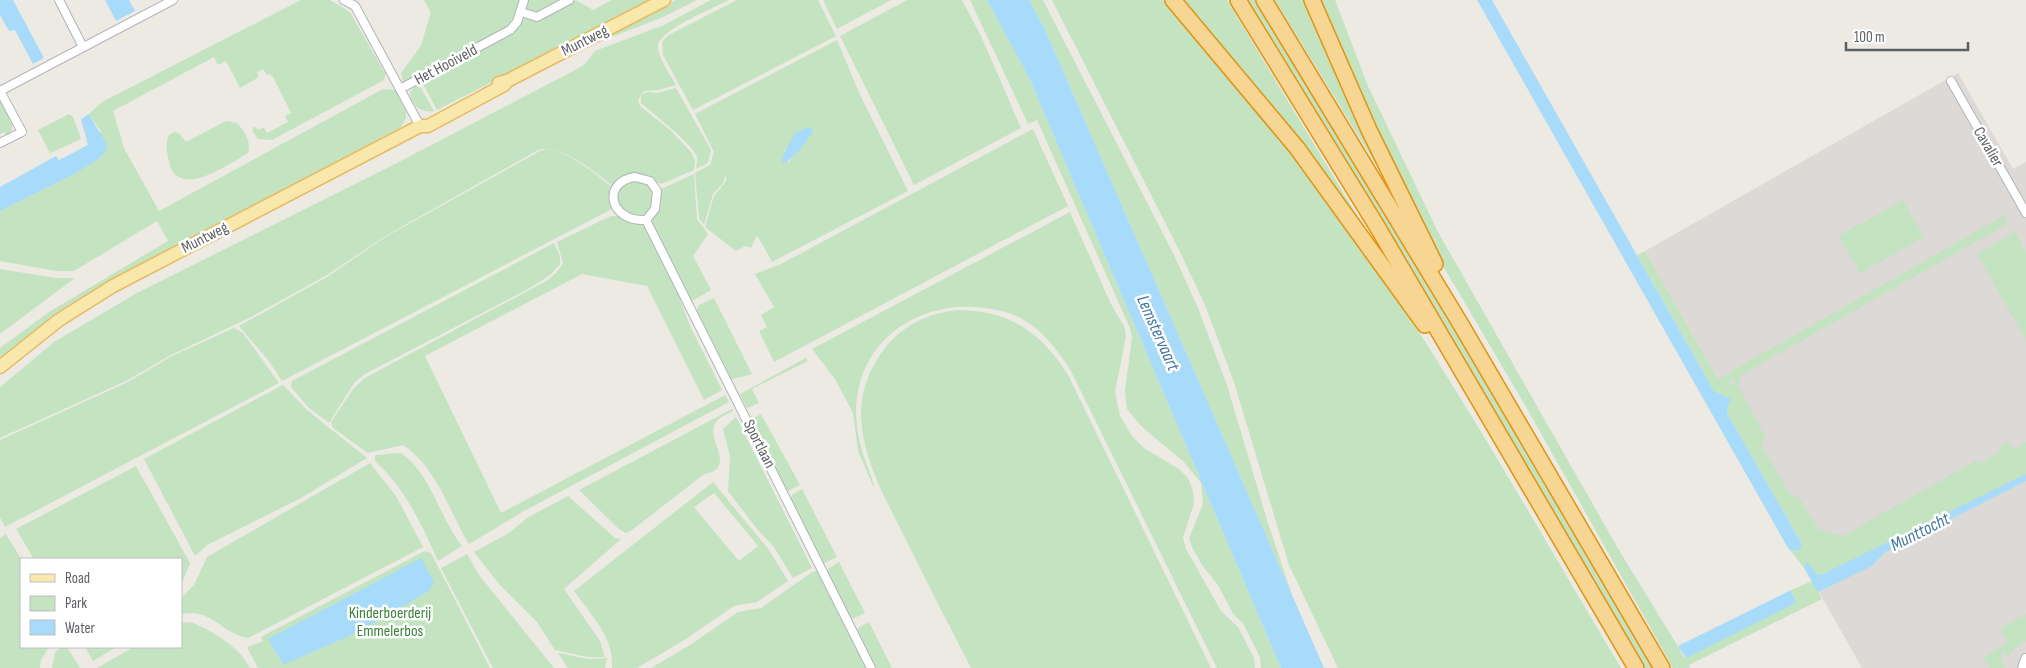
<svg xmlns="http://www.w3.org/2000/svg" width="2026" height="668" viewBox="0 0 2026 668" font-family="'Sofia Sans Condensed',sans-serif">
<style>
.industrial{fill:#dcd9d6}
.green{fill:#c3e3c1;fill-rule:evenodd}
.water{fill:#a8dbf9}
.lines{fill:none;stroke-linecap:round;stroke-linejoin:round}
.minor-casing{stroke:#b1b4b8;stroke-width:10}
.tertiary-casing{stroke:#b1b4b8;stroke-width:12}
.primary-casing{stroke:#e8ba62;stroke-width:15}
.motorway-casing{stroke:#e2930f;stroke-width:18}
.minor{stroke:#fff;stroke-width:8}
.tertiary{stroke:#fff;stroke-width:10}
.primary{stroke:#f9e8ac;stroke-width:12}
.motorway{stroke:#f6d692;stroke-width:15}
.labels{text-anchor:middle;dominant-baseline:central;stroke-width:5;stroke-linejoin:round;paint-order:stroke}
.street-label{font-size:16px;fill:#5c5f63;stroke:#fff}
.park-label{font-size:16px;fill:#3c833b;stroke:#fff}
.water-label{font-size:18px;font-style:italic;fill:#4377a2;stroke:#fff}
</style>
<rect width="100%" height="100%" fill="#edeae4"/>
<path class="industrial" d="M1958 73 2013 169 2026 162V668H1862L1815 585 1831 577 1645 251Z"/>
<g class="green">
<path d="M301 0H330L350 12 384 72H386L384 80 272 140 258 139 252 130 254 126 259 130 264 127 267 133 288 122 285 116 291 113 273 77 270 74 267 75 263 69 257 72 259 77 240 88 226 61 218 65 214 57 113 111 124 148 159 211 383 89 395 90 406 111V118L401 127 215 226 0 360V348L49 312 168 241 157 221 74 271H56L0 261V211L71 176 101 131 89 114 102 102Z"/>
<path d="M424 0H520L515 20 510 26 406 82H403L401 73 421 46 430 15V11Z"/>
<path d="M528 0H562L536 14 525 10Z"/>
<path d="M576 0 593 10 612 0H653L437 110 423 84 424 80 512 34 524 18 539 20Z"/>
<path d="M676 0H697L661 18 588 46Z"/>
<path d="M711 0H729C714 8 659 30 658 46 658 58 670 74 676 85L658 90 644 91 638 100 640 106 670 130 691 152 695 161 694 170 661 184 638 175 615 188C599 174 560 143 538 150L387 235 327 275 251 317 171 355 126 381 0 438V387L54 342 137 293 397 163 579 68 586 63 595 51 664 25Z"/>
<path d="M737 0H818L836 36 693 110 663 55 662 42 667 36Z"/>
<path d="M823 0H891L837 29Z"/>
<path d="M907 0H962L981 36 1021 128 914 185 840 36Z"/>
<path d="M970 0H987L1030 80 1281 668H1261L1260 657 1243 623 1233 614 1218 585 1202 565 1192 547 1189 538 1203 504 1201 483 1184 462 1142 427 1127 409 1125 391 1132 337 1130 328 1037 120 1028 124Z"/>
<path d="M1029 0H1043L1173 253 1198 308 1227 385 1267 520 1292 595 1043 25Z"/>
<path d="M1052 0H1163C1239 88 1316 177 1381 274 1467 402 1542 536 1621 668H1338L1289 565 1234 382 1205 305 1179 250Z"/>
<path d="M1174 0H1227L1393 275Z"/>
<path d="M1245 0H1257L1433 289 1656 668H1644L1498 419Z"/>
<path d="M1275 0H1308L1406 214Z"/>
<path d="M1316 0H1335L1368 86 1438 232 1620 552 1685 658 1795 600 1791 590 1812 581 1822 599 1689 665 1690 668H1673L1525 405 1432 247 1411 208Z"/>
<path d="M837 40 861 97 908 191 772 262 757 235 751 248 745 246 736 251 705 227 714 196 726 181V174L723 183 713 194 704 225 699 218 695 173 710 165 714 152 695 114ZM809 137 806 140 788 163 784 151 793 141Z"/>
<path d="M417 84 419 85 434 111C421 114 411 105 410 92Z"/>
<path d="M676 88 711 150 708 163 696 169C696 165 698 161 697 157 694 145 652 113 641 103V96L646 92 658 93Z"/>
<path d="M0 101C10 110 18 127 7 137L4 132 0 134Z"/>
<path d="M69 114 73 117 81 139 50 153 38 130Z"/>
<path d="M226 121 237 123C244 131 252 142 248 153 229 164 178 201 169 162 167 153 165 143 169 135L174 132 179 133 186 142Z"/>
<path d="M1033 129 1068 206 774 362 759 331 767 327 761 315 774 307 755 274 781 264Z"/>
<path d="M548 149C569 152 599 176 614 189L612 209 282 381 269 361 239 326 327 277 387 236 540 151Z"/>
<path d="M694 174 697 219 708 234 693 256 711 290 694 300 689 299 652 223 661 189Z"/>
<circle cx="636" cy="198" r="19"/>
<path d="M1903 200 1924 237 1860 273 1839 236Z"/>
<path d="M1070 212 1111 304 1125 328 1126 336 1115 392 1120 416 1132 436 1144 448 1179 469 1188 478 1193 491 1194 503 1183 538 1186 549 1221 611 1238 627 1254 658 1255 668H1217L1072 373C1060 353 1047 335 1027 322 1014 313 1000 310 984 308 930 300 873 329 859 386 853 410 857 437 865 460 868 469 874 481 874 488L858 451 853 413 835 379 812 349Z"/>
<path d="M2005 215 2008 220 2006 222 2007 224 1741 375 1738 385 1734 384 1735 380 1730 379 1729 383 1738 386 1765 436 1762 446 1790 495 1800 498 1818 529 1843 536 1977 460 1980 463 2001 451 1999 447 2009 442 2014 449 2026 442V474L1819 576 1809 565H1805L1804 568 1791 551 1798 548 1802 544 1728 415 1727 408 1731 399 1714 391 1637 255 1645 251 1718 379Z"/>
<path d="M611 216C621 215 636 218 644 224 662 239 681 305 691 328 701 349 712 369 722 390L704 400 647 286 582 274 425 356 501 513 725 395 729 402 524 511 469 544C449 511 436 466 403 445L368 453 333 428 331 422 354 388 365 378 548 280 558 271 563 263 557 242Z"/>
<path d="M2015 232 2026 252V340L1977 254Z"/>
<path d="M554 243 560 256V264L550 275 530 288 365 374 354 383 329 423 309 408 291 387 292 381Z"/>
<path d="M0 269 55 278H75L0 334Z"/>
<path d="M714 298 752 374 730 380 696 313 699 305Z"/>
<path d="M957 310C1009 310 1041 332 1068 375L1211 668H971C950 627 929 587 909 546 889 505 862 461 861 414 861 390 870 367 885 348 903 325 929 313 957 310Z"/>
<path d="M234 328 243 333 279 383 5 527 0 517V440L128 382 172 356Z"/>
<path d="M806 358 808 361 752 389 759 403 747 408 740 394Z"/>
<path d="M283 385 307 410 367 458 301 498 207 545 195 556 144 459Z"/>
<path d="M732 409 733 411C727 414 720 417 716 422 705 436 731 460 714 471 711 473 706 473 703 475L632 530 626 533 620 530 579 490Z"/>
<path d="M761 414 800 485 788 491 785 490 748 421Z"/>
<path d="M736 417 812 568 793 578 774 547 757 529 728 491 730 456 723 429Z"/>
<path d="M401 453C432 475 439 517 462 546L438 561C422 525 405 488 375 461V455Z"/>
<path d="M370 463 396 496 423 547 248 638C221 634 213 608 181 614V598L194 585 207 557Z"/>
<path d="M136 466 190 563 181 585V559H34L16 529Z"/>
<path d="M713 482 769 550 788 581 757 602 734 606 686 639 637 668H612C614 637 591 615 574 591ZM714 493 758 546 739 561 694 507Z"/>
<path d="M802 489 837 557 822 564 790 500 792 495Z"/>
<path d="M568 496 615 538 621 539 564 589 600 641 605 657H587L555 650 537 622 499 584 474 552 509 533 527 518Z"/>
<path d="M6 534 21 559V647H49L41 660 40 668H0V538Z"/>
<path d="M425 551 431 553 490 668H258L247 647 263 641 261 637Z"/>
<path d="M467 554 479 575 554 668H493L441 568Z"/>
<path d="M839 562 865 613 850 620 825 571Z"/>
<path d="M819 570 869 668H651L690 645 738 612 761 608 812 572Z"/>
<path d="M2026 614V641L2014 648 2008 657 2005 652 2000 655 2005 668H1990L1983 657 2008 643 2000 628Z"/>
<path d="M191 622C213 632 239 646 250 668H97L134 647H181V623Z"/>
<path d="M869 622 892 668H876L856 633 858 628Z"/>
<path d="M60 647H67L80 668H52L55 653Z"/>
<path d="M85 647H117L93 661Z"/>
<path d="M558 653 588 659 607 658 605 668H568Z"/>
</g>
<g class="water">
<path d="M0 0H13L44 58 33 64 15 30 9 31 0 15Z"/>
<path d="M105 0H129L135 11 116 21Z"/>
<path d="M987 0H1029L1043 25 1324 668H1281L1030 80Z"/>
<path d="M1477 0H1492L1714 391 1731 399 1727 408 1728 415 1802 544 1799 551 1797 550 1791 551 1788 548Z"/>
<path d="M89 114 107 145 105 152 98 159 71 176 0 211V187L56 156 59 160 88 145 81 119Z"/>
<path d="M808 127 814 130C808 139 792 163 782 163 782 151 791 143 795 133Z"/>
<path d="M2026 474V481L1892 549 1884 553 1872 566 1818 592 1804 568 1806 561 1817 574 1821 575Z"/>
<path d="M421 558 434 582 429 591 358 632 288 663 283 664 268 639Z"/>
<path d="M1791 590 1796 603 1686 658 1678 646Z"/>
</g>
<g class="lines">
<g class="minor-casing">
<g id="minor">
<path d="M59 0 83 47"/>
<path d="M344 0 355 6 420 126"/>
<path d="M521 12 537 17 569 0"/>
<path d="M1951 81 2026 213"/>
<path d="M400 89 510 30 517 22 524 0"/>
<path d="M0 91 173 0"/>
<path d="M0 143 22 132 0 91"/>
<path d="M635 177 650 181 657 191 655 209 646 220C609 222 601 182 635 177Z"/>
<path d="M646 220 871 668"/>
</g>
</g>
<g class="tertiary-casing">
<path id="tertiary" d="M2023 668 2026 659"/>
</g>
<g class="primary-casing">
<g id="primary">
<path d="M499 83 507 81 664 0"/>
<path d="M0 367 59 320 113 286 420 126H428L504 85 507 81"/>
</g>
</g>
<g class="motorway-casing">
<g id="motorway">
<path d="M1173 0 1297 148 1425 325"/>
<path d="M1238 0 1378 228 1636 668"/>
<path d="M1264 0 1460 323 1662 668"/>
<path d="M1312 0 1369 130 1435 264"/>
</g>
</g>
<use href="#minor" class="minor"/>
<use href="#tertiary" class="tertiary"/>
<use href="#primary" class="primary"/>
<use href="#motorway" class="motorway"/>
</g>
<g class="labels">
<g class="street-label">
<text transform="translate(585 41) rotate(-27)">Muntweg</text>
<text transform="translate(446 65) rotate(-28)">Het Hooiveld</text>
<text transform="translate(1988 147) rotate(60)">Cavalier</text>
<text transform="translate(205 238) rotate(-27)">Muntweg</text>
<text transform="translate(759 444) rotate(63)">Sportlaan</text>
</g>
<g class="park-label">
<text x="390" y="613">Kinderboerderij<tspan x="390" dy="18">Emmelerbos</tspan></text>
</g>
<g class="water-label">
<text transform="translate(1158 333) rotate(66)">Lemstervaart</text>
<text transform="translate(1920 532) rotate(-27)">Munttocht</text>
</g>
</g>
<rect x="20" y="558" width="162" height="90" fill="#ffffff" stroke="#bebfc1"/>
<rect x="30" y="574" width="25" height="8" fill="#f9e8ac" stroke="#bebfc1"/>
<text x="65" y="583" font-size="15" fill="#5c5f63">Road</text>
<rect x="30" y="596" width="25" height="15" fill="#c3e3c1" stroke="#bebfc1"/>
<text x="65" y="608" font-size="15" fill="#5c5f63">Park</text>
<rect x="30" y="620" width="25" height="15" fill="#a8dbf9" stroke="#bebfc1"/>
<text x="65" y="633" font-size="15" fill="#5c5f63">Water</text>
<path d="M1846 42v8h122v-8" fill="none" stroke="#5c5f63" stroke-width="2.5"/>
<text x="1854" y="42" font-size="15" fill="#5c5f63" stroke="#ffffff" stroke-width="4" paint-order="stroke">100 m</text>
</svg>
